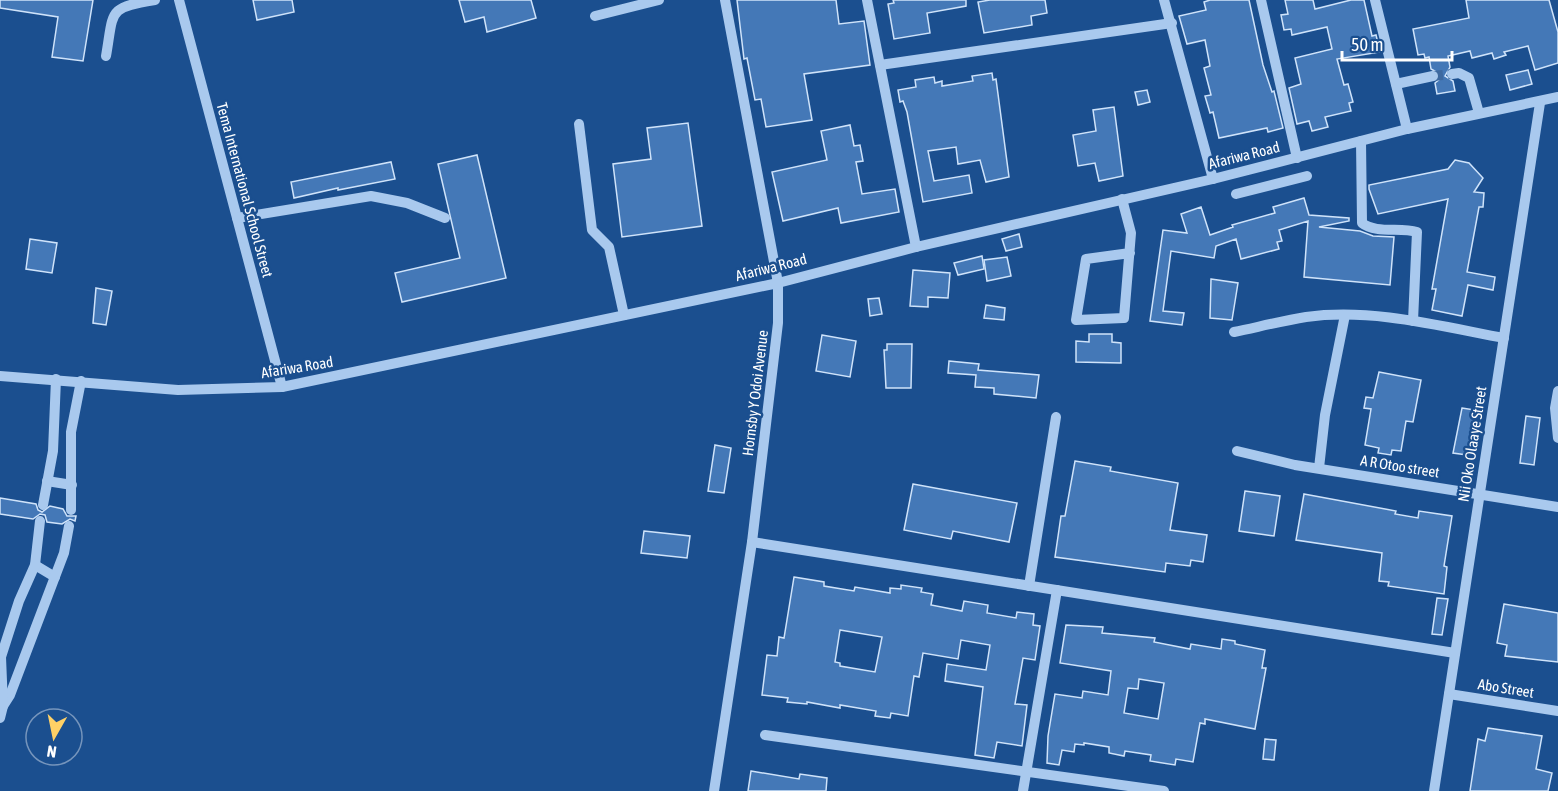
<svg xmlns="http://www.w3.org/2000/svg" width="1558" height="791" viewBox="0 0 1558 791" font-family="'Asap Condensed',sans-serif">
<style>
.building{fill:#4478b7;stroke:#cfe3fa;stroke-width:1.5;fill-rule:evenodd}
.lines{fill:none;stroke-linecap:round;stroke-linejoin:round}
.minor-tunnel{stroke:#3d69a0;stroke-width:10;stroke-dasharray:10 5;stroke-linecap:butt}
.minor{stroke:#a9c9ee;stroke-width:10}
.labels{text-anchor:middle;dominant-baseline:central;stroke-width:5;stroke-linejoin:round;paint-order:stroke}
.street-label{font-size:15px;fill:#fff;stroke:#1b4f8f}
</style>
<rect width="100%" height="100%" fill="#1b4f8f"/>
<g class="building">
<path d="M0 0H93L83 61 52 57 58 17 0 8Z"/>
<path d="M253 0H292L294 12 257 20Z"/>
<path d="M459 0H531L536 18 487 32 484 17 465 22Z"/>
<path d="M737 0H836L839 24 864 21 870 65 804 74 812 120 766 127 761 99 755 100 747 58 744 59Z"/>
<path d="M893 0H966V6L927 13 930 33 894 39 888 4 894 3Z"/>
<path d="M990 0H1045L1047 13 1031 16 1032 25 984 33 978 2Z"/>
<path d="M1210 0H1249L1263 65 1272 92 1274 91 1283 128 1268 132 1267 128 1219 138 1213 112 1210 113 1205 96 1211 95 1204 68 1210 66 1205 40 1187 44 1179 16 1206 10 1204 2Z"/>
<path d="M1285 0H1313L1315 9 1351 0H1364L1372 36 1376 35 1380 52 1337 59 1344 85 1348 84 1353 102 1349 103 1351 111 1325 117 1328 127 1312 131 1309 121 1297 124 1289 88 1301 84 1295 58 1332 49 1327 27 1292 35 1291 29 1284 30 1281 15 1288 14Z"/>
<path d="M1466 0H1549L1558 32V63L1535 70 1528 46 1504 52 1506 55 1494 59 1492 53 1472 58 1470 51 1448 56 1450 67 1445 76 1453 81 1455 91 1437 94 1435 83 1440 79V74L1431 69 1429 57 1425 58 1424 54 1418 55 1413 29 1469 18Z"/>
<path d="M1528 70 1532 84 1510 90 1506 75Z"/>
<path d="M992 73 993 80 996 79 1009 177 986 182 980 160 958 164 956 147 928 151 934 181 969 175 972 193 923 202 907 112 903 101 900 102 898 90 916 87 915 80 934 77 935 83 942 81V86L973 81 972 76Z"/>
<path d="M1147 90 1150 102 1138 105 1135 92Z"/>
<path d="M1114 107 1123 176 1099 181 1095 163 1078 166 1073 135 1096 131 1093 110Z"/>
<path d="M688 123 702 226 622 237 613 164 651 159 647 128Z"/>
<path d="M850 125 854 146 860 145 863 161 856 162 862 194 895 189 899 212 841 223 838 208 783 221 772 172 827 160 821 131Z"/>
<path d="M477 155 506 278 402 302 395 273 460 258 438 164Z"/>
<path d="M1455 160 1469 163 1483 178 1474 192 1484 193 1483 207H1479L1467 272 1495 277 1493 290 1468 285 1462 316 1432 310 1436 289H1432L1448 199 1378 214 1369 189V185L1448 169Z"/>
<path d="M391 162 395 179 338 190V188L294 198 291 182Z"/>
<path d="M1304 198 1309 215 1349 218V221L1319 227 1360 231 1373 236 1394 237 1390 285 1304 277 1308 221 1279 230 1282 241 1277 242 1279 249 1241 259 1236 239 1216 246 1214 258 1171 251 1163 311 1184 313 1182 325 1150 321 1163 230 1187 233 1181 214 1201 207 1210 235 1233 227 1232 225 1275 213 1273 207Z"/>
<path d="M1019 234 1022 247 1006 251 1002 239Z"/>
<path d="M30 239 57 243 52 273 26 269Z"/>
<path d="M982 256 984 269 958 275 954 263Z"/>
<path d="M1007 257 1011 276 987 281 984 260Z"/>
<path d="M913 270 950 273 948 298 928 297V307L910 306Z"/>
<path d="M1211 279 1238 283 1232 320 1210 318Z"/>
<path d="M96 288 112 291 106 325 93 323Z"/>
<path d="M879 298 882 314 870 316 868 299Z"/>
<path d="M986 305 1005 308 1004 320 984 318Z"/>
<path d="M1089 334H1112V342L1121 343V363L1076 362V341L1089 342Z"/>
<path d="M822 335 856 341 850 377 816 371Z"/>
<path d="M887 344H912L911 388H886L884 350H887Z"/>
<path d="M949 361 979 364 978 370 1039 375 1036 398 994 394V388L975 387 976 375 948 373Z"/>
<path d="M1379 372 1421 380 1413 422 1406 421 1401 451 1392 450 1391 455 1378 453 1379 448 1365 445 1371 409 1364 408 1366 397 1373 398Z"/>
<path d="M1462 408 1475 410 1467 455 1453 453Z"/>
<path d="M1526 416 1540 418 1534 465 1520 463Z"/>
<path d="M715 445 731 448 724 493 708 491Z"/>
<path d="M1075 461 1111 467 1110 471 1178 483 1170 530 1207 535 1203 562 1191 560 1190 566 1166 563 1165 572 1055 557 1061 516H1065Z"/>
<path d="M913 484 1017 503 1009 542 953 531 951 539 904 530Z"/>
<path d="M1245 491 1280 496 1274 536 1239 531Z"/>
<path d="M1304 494 1396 511 1395 514 1418 518 1419 511 1452 516 1444 566 1447 567 1444 594 1388 586 1389 582 1379 581 1382 553 1296 540Z"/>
<path d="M0 498 36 504 38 510 42 512 50 506 63 509 67 516H76L75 521 70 519 62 524 47 522 45 515 40 514 33 519 0 514Z"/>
<path d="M644 531 690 536 687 558 641 553Z"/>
<path d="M794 577 824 582V586L854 591 855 587 890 593V588L901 589V585L922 588 921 592 933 594 931 605 962 611 964 601 988 605 987 613 1016 618 1017 612 1034 614 1033 625 1040 626 1035 660 1023 658 1015 704 1027 705 1022 746 997 742 994 758 975 755 983 687 945 681 947 664 986 670 990 645 961 640 958 659 923 653 919 677 914 676 908 716 891 713 890 718 875 716 876 711 840 705V708L807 702V704L787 702 788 698 762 695 767 655 777 656 779 637 784 638ZM840 630 882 637 875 672 840 666V663L835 662Z"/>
<path d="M1437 598 1448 599 1442 635 1432 634Z"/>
<path d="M1504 604 1558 613V662L1505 656 1507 645 1497 643Z"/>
<path d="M1066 625 1103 627 1102 633 1155 638 1154 642 1190 649 1191 644 1221 649 1222 639 1235 641V644L1265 650 1262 668H1266L1255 729 1205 719V724L1200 723 1193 762 1176 759 1175 765 1150 761 1151 755 1125 751 1124 756 1109 753V747L1084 743V745L1075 744 1074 752 1062 750 1059 765 1047 763 1048 736 1055 694 1082 698 1083 691 1108 695 1111 671 1060 663ZM1139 679 1164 683 1158 719 1124 713 1128 688 1138 689Z"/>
<path d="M1488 728 1542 736 1536 769 1552 773 1548 791H1470L1478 739 1485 741Z"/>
<path d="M1265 739 1276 740 1274 760 1263 759Z"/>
<path d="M751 771 799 779 800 774 827 778 826 791H748Z"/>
</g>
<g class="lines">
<path class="minor-tunnel" d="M1433 76 1452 74"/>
<g class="minor">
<path d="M179 0 282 387"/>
<path d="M867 0 916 247"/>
<path d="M1164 0 1213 179"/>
<path d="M1261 0 1297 158"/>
<path d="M1375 0 1407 129"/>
<path d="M595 16 659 0"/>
<path d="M106 56C114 10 107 8 155 0"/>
<path d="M880 65 1172 23"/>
<path d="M1452 74 1459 73 1469 78 1479 113"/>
<path d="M1396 84 1433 76"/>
<path d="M579 124 592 230 609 247 624 315"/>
<path d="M1361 141 1362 223C1376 234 1400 227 1417 232L1413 321"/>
<path d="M1236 194 1307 176"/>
<path d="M1122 199 1131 233 1124 318 1076 320 1086 259 1130 253"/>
<path d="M237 218 371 196 407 203 445 218"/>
<path d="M1234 332C1258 327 1282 321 1306 317 1372 308 1440 326 1504 338"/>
<path d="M0 376 178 390 282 387 778 283 916 247 1213 179 1407 129 1558 97"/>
<path d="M1558 391 1555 408 1558 438"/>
<path d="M1237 451 1295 465 1558 507"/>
<path d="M1319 468 1325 415 1345 315"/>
<path d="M47 481 72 485"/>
<path d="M43 505 53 451 56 379"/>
<path d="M71 510V432L81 381"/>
<path d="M752 542 1455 653"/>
<path d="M35 565 55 577"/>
<path d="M1029 586 1056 417"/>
<path d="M1449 694 1558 711"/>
<path d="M3 706 10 695 64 553 69 526"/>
<path d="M0 718 3 706 1 657 19 601 35 565 40 521"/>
<path d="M765 735 1164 791"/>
<path d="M714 791 752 542 778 323V283L725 0"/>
<path d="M1023 791 1057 590"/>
<path d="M1434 791 1540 103"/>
</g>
</g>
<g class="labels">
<g class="street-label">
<text transform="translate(1244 155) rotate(-14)">Afariwa Road</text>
<text transform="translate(245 190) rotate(75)">Tema International School Street</text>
<text transform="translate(771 267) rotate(-14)">Afariwa Road</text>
<text transform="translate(297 367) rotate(-9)">Afariwa Road</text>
<text transform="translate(755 393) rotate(-83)">Hornsby Y Odoi Avenue</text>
<text transform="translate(1472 444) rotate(-81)">Nii Oko Olaaye Street</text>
<text transform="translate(1400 466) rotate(9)">A R Otoo street</text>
<text transform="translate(1506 688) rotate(9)">Abo Street</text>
</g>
</g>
<g transform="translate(54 737) rotate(189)"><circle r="28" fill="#1b4f8f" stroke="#7695bc" stroke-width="1.5"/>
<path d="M0-4.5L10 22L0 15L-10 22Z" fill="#ffd166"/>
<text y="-9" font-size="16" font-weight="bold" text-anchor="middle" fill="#ffffff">N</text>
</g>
<path d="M1342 51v9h110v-9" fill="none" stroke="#ffffff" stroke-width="3"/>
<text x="1351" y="51" font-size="18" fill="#ffffff" stroke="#1b4f8f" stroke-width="4.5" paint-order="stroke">50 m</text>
</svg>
